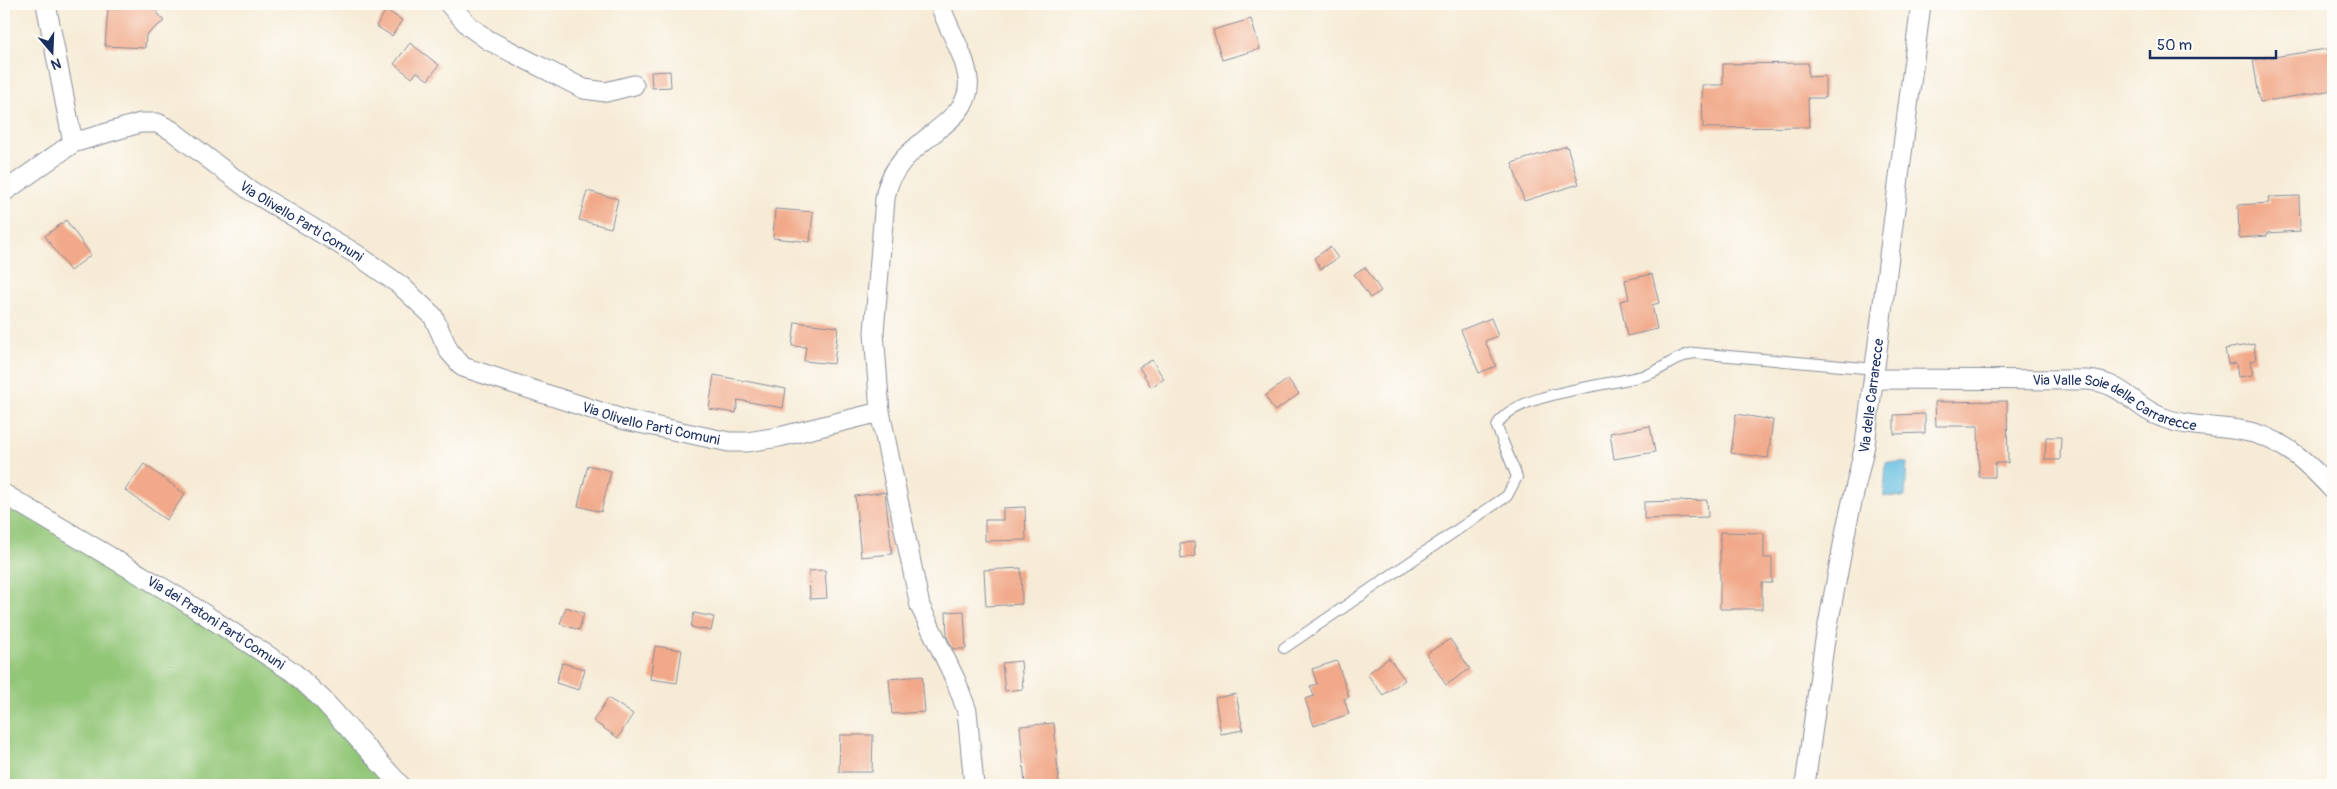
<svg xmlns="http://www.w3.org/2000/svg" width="2337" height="789" viewBox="0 0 2337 789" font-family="Pangolin,sans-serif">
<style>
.green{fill:#92c677;stroke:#567a6a}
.water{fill:#63bde0;stroke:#3f769f}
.building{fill:#f1a989}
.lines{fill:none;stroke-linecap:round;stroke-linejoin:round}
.service-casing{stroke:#888d9a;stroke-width:12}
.minor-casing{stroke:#888d9a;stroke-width:21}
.service{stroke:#fff;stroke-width:10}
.minor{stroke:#fff;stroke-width:19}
.labels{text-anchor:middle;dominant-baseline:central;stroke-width:5;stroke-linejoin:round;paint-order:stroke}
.street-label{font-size:14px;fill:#1b2f5e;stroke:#fdfcf7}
</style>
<rect width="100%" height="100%" fill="#fdfcf7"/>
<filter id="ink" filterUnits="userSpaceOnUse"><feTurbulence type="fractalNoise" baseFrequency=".02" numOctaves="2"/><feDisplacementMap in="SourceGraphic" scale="10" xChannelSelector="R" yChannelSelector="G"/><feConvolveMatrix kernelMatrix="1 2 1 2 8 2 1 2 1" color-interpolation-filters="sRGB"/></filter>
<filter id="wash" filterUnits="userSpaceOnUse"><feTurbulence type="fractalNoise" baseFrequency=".0096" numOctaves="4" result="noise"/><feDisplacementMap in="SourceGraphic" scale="20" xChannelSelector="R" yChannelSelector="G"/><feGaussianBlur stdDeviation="1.12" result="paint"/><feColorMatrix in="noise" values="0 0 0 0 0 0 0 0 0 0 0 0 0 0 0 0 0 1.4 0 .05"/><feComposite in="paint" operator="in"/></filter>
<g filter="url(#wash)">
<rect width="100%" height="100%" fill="#f6ebd6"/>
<path class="green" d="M4 494 277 661 400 785H4Z"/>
<path class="water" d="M1886 462 1907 463 1905 497 1884 496Z"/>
<g id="blocks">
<g class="building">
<path d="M113 4H151L164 21 146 35 145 48 105 46 108 8Z"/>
<path d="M386 10 402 20 392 36 376 26Z"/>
<path d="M1251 19 1260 49 1222 60 1213 30Z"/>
<path d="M410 43 439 65 428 80 417 72 412 78 394 64Z"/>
<path d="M2333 48V90L2260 102 2253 60Z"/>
<path d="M1808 63V77L1825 76V98H1808L1809 127 1703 128 1702 85H1723V64Z"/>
<path d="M670 71 671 87 652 88 651 72Z"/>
<path d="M1567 146 1579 184 1524 201 1512 163Z"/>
<path d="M587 191 618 199 611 228 579 220Z"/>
<path d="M2299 196 2300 231 2267 233V236L2239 238 2238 205 2269 203 2268 197Z"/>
<path d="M775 209 813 212 810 242 773 238Z"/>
<path d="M66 220 91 255 70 271 45 236Z"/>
<path d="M1330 247 1338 258 1321 269 1314 258Z"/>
<path d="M1365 267 1381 291 1370 298 1354 274Z"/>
<path d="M1652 274 1659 303 1652 305 1657 329 1627 336 1620 301 1629 299 1625 280Z"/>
<path d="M1491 318 1498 336 1485 341 1496 366 1479 373 1461 330Z"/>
<path d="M795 322 838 327 834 364 804 361 806 347 792 346Z"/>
<path d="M2254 344 2256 360 2250 361 2253 375 2238 377 2236 363 2228 364 2225 349Z"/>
<path d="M1152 360 1164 379 1151 387 1139 367Z"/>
<path d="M714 375 786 389 783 408 738 400 736 413 709 409Z"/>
<path d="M1288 379 1299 394 1275 411 1265 396Z"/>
<path d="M2007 401 2008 463H1995V477H1979L1978 426H1936L1935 402Z"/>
<path d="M1736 414 1773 420 1768 458 1731 453Z"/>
<path d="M1925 414V433L1894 434V415Z"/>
<path d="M1650 426 1655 452 1614 459 1610 433Z"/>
<path d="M2046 437H2061L2060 460H2045Z"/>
<path d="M144 464 185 494 166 520 125 490Z"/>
<path d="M588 465 611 471 601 512 578 506Z"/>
<path d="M885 492 892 554 861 557 855 496Z"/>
<path d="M1707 500 1708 517 1644 519V502Z"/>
<path d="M1025 507 1026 540 985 541V520H1003V508Z"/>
<path d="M1720 532 1764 533V558H1772V583H1762V609H1720Z"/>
<path d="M1194 542 1195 556 1181 558 1180 543Z"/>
<path d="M1021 568 1022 604 986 606 984 570Z"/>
<path d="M825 570 827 598 810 599 809 571Z"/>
<path d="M566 607 584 613 579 630 560 624Z"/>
<path d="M964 611 966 649H953L947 637 946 612Z"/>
<path d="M694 613 714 617 711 631 691 627Z"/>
<path d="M1450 639 1470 669 1446 685 1426 654Z"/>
<path d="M655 646 682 650 677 683 650 679Z"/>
<path d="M1389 658 1405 680 1383 695 1367 674Z"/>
<path d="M1021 661 1023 689 1005 691 1002 663Z"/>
<path d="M1337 661 1349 697 1344 699 1349 714 1314 726 1305 699 1314 696 1310 686 1317 684 1312 669Z"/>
<path d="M562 663 585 669 579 690 556 683Z"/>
<path d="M922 676 925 712 892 714 889 679Z"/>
<path d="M1236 694 1243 730 1221 734 1215 698Z"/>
<path d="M608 698 633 714 618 738 593 721Z"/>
<path d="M1054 723 1059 785H1025L1020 726Z"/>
<path d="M840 735H873L872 772H839Z"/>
</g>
</g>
</g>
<g filter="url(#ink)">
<use href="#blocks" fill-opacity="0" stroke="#888d9a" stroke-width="1"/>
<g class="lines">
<g class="service-casing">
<path id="service" d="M1284 648 1507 496 1517 477 1497 427C1506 393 1617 385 1649 374 1665 368 1676 356 1694 353L1876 369"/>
</g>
<g class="minor-casing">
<g id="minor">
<path d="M449 4 470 27 488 40 584 89 606 92 634 85"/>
<path id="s1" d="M73 143 140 123H157L171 130 251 191 356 254 400 285 433 316 449 351 463 367 625 420 729 442H747L779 437 880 412 874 332 885 199C892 138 975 128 968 79 965 53 947 28 940 4"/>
<path d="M4 192 73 143 46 4"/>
<path id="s2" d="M1875 379 2087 380C2126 383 2133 408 2164 418 2188 427 2214 426 2239 430 2279 435 2307 462 2333 490"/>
<path d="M880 412 920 606 956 681 967 711 974 785"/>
<path id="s3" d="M4 494 178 597 293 672 323 700 400 785"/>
<path id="s4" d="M1805 785 1824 646 1847 524 1865 445 1921 4"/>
</g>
</g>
<use href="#service" class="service"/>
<use href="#minor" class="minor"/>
</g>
</g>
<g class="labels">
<g class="street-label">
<text stroke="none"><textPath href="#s1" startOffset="262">Via Olivello Parti Comuni</textPath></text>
<text stroke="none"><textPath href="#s4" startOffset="395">Via delle Carrarecce</textPath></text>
<text stroke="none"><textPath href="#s2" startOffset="245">Via Valle Soie delle Carrarecce</textPath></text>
<text stroke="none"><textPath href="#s1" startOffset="681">Via Olivello Parti Comuni</textPath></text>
<text stroke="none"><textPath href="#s3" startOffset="248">Via dei Pratoni Parti Comuni</textPath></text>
</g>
</g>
<rect width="2337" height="789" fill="none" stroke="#fdfcf7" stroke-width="20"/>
<g transform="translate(52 52) rotate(161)" stroke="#fdfcf7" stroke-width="4" paint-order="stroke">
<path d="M0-4L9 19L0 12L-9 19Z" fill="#1b2f5e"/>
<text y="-8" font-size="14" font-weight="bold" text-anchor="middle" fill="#1b2f5e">N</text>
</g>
<path d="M2150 50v8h126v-8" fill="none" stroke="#1b2f5e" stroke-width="2.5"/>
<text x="2157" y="50" font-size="15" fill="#1b2f5e" stroke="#fdfcf7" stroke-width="4" paint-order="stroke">50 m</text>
</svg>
